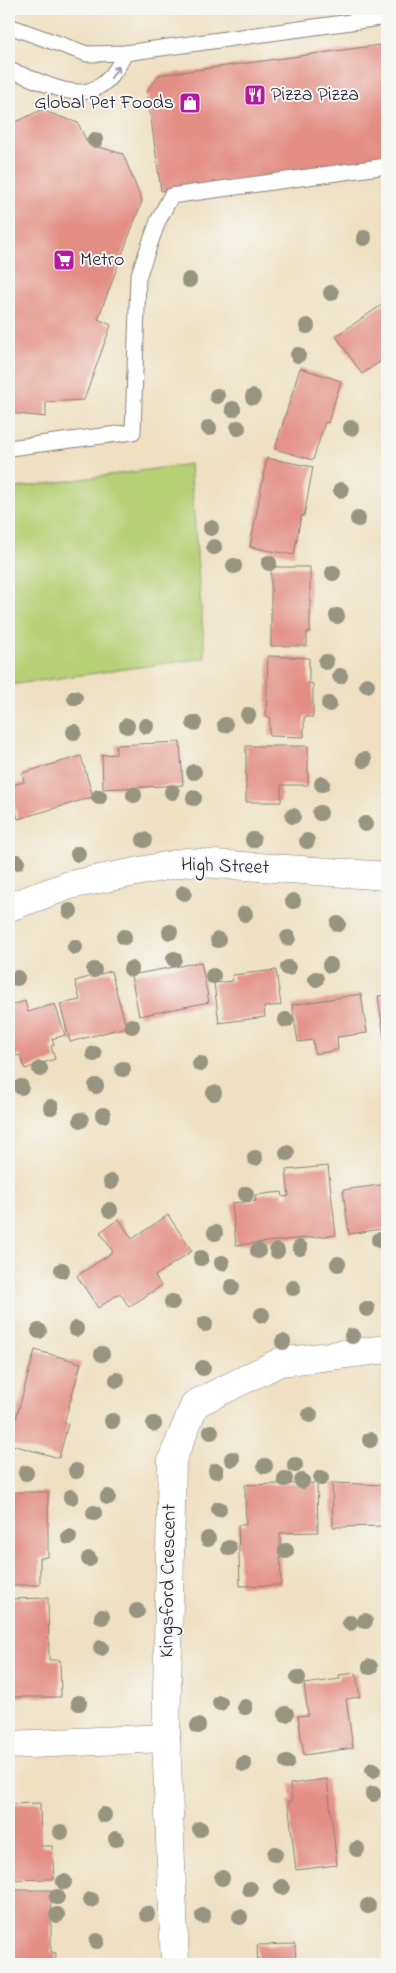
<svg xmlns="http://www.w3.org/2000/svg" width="396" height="1973" viewBox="0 0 396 1973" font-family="'Indie Flower',sans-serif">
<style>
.green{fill:#b7cf74;stroke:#6c7858}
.building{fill:#e38e83}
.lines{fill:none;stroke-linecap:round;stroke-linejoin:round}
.service-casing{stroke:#88817e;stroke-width:17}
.minor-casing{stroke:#88817e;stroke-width:29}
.tertiary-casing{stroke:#88817e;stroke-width:29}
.service{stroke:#fff;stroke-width:15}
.minor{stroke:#fff;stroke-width:28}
.tertiary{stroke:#fff;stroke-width:28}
.tree{fill:#979481}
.oneway{stroke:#9c9ca7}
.labels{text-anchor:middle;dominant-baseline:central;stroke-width:4;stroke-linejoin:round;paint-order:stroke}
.poi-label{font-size:20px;fill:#22223b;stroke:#f6f6f2;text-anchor:start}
.street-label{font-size:20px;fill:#22223b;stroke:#f6f6f2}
</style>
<rect width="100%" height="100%" fill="#f6f6f2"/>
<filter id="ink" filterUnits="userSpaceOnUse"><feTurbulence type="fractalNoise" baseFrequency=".02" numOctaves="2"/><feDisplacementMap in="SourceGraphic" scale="10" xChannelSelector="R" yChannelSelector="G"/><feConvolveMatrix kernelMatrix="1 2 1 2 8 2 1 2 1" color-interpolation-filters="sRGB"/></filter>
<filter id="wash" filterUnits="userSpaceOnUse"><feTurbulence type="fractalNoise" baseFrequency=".0096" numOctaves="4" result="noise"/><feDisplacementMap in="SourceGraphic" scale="20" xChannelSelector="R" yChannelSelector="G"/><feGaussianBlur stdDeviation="1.12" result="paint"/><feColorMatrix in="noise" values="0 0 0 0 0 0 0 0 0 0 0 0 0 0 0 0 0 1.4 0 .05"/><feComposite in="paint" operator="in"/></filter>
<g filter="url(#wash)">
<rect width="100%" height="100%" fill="#eee0c1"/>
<path class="green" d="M190 464 205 658 9 685V489Z"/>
<g id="blocks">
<g class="building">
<path d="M387 44V159L161 191 147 91 159 75Z"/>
<path d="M41 110 78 123 88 144 123 154 142 201 98 319 111 325 84 400 46 402V417L9 413V393L15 378 9 376V118L18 121Z"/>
<path d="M386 302 387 364 384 359 362 374 336 336Z"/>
<path d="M300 368 341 381 328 423 325 422 313 460 275 449Z"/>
<path d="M267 458 313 467 304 516H301L294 555 250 547Z"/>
<path d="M271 567H310V632H307V646H271Z"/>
<path d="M268 656 309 658V683L313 684V717H304V737L269 736 270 717H266Z"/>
<path d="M180 742 183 785 103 789 102 755 116 754V745Z"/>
<path d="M246 746H308V785H281V802H246Z"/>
<path d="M81 756 93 797 18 819 9 786 24 782 22 773Z"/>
<path d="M201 962 209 1002 139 1016 131 975Z"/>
<path d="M276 970 281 1005 264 1007 265 1017 219 1023 214 983 233 981 232 975Z"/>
<path d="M111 971 126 1027 70 1042 60 1004 80 1000 75 981Z"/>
<path d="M361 994 367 1033 337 1037 338 1050 315 1054 313 1040 298 1042 292 1005Z"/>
<path d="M387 995V1037L384 1038 378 996Z"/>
<path d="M25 1001 28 1012 55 1004 65 1035 52 1039 54 1045 51 1046 55 1059 25 1069 20 1055 9 1058V1006Z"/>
<path d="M328 1166 336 1235 236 1245 232 1203 256 1201 255 1195 282 1192 283 1197 289 1196 286 1170Z"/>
<path d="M387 1184V1228L349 1234 343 1190Z"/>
<path d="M168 1215 192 1251 155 1276 161 1286 129 1307 120 1293 98 1308 77 1276 113 1252 100 1232 119 1219 132 1239Z"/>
<path d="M35 1350 81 1363 64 1423 68 1424 59 1458 9 1444Z"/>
<path d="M317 1483 318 1532 280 1533 281 1585 240 1586 238 1525H246L245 1485Z"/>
<path d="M332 1483 387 1485V1526L333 1527Z"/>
<path d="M9 1492H48V1557L40 1558V1585H9Z"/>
<path d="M48 1598 49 1660H60L61 1697H9V1599Z"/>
<path d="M356 1673 360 1697 346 1699 353 1748 304 1755 298 1716 308 1715 304 1684 340 1679 339 1675Z"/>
<path d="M327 1779 337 1865 296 1870 288 1801H292L290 1784Z"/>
<path d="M40 1803 41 1846H52L54 1879 9 1880V1804Z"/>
<path d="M9 1890H51V1952L56 1953 55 1964H10Z"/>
<path d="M295 1944 296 1964H258L257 1945Z"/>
</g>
</g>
</g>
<g filter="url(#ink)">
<use href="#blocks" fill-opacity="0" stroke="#88817e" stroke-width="1"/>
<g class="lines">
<g class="service-casing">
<g id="service">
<path d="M9 26 87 54 125 53 387 17"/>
<path d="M9 70C59 87 96 117 125 53"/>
<path d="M9 448 133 432 138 277 158 221 171 196 387 166"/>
</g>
</g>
<g class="minor-casing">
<g id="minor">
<path d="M9 1745 166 1738"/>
<path d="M175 1964 166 1738 172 1460 195 1404 280 1362 387 1349"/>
</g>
</g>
<g class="tertiary-casing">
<path id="tertiary" d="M9 907 70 885 186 862 387 876"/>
</g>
<use href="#service" class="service"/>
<use href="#minor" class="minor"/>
<use href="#tertiary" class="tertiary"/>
</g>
<g class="tree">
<circle cx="95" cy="140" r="8"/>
<circle cx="364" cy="238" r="8"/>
<circle cx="189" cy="280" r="8"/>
<circle cx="331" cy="293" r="8"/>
<circle cx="307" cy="326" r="8"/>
<circle cx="298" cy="355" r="8"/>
<circle cx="217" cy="396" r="8"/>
<circle cx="253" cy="397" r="8"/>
<circle cx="233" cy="409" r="8"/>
<circle cx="209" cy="428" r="8"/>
<circle cx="238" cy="428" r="8"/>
<circle cx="351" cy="428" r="8"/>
<circle cx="341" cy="490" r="8"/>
<circle cx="358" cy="519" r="8"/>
<circle cx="211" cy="528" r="8"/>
<circle cx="214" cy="547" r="8"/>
<circle cx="269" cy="563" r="8"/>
<circle cx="234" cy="566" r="8"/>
<circle cx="333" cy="573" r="8"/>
<circle cx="337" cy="616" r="8"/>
<circle cx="326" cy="662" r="8"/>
<circle cx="340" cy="676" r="8"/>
<circle cx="367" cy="685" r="8"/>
<circle cx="75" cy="698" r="8"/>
<circle cx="329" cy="704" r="8"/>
<circle cx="248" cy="715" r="8"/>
<circle cx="194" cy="723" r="8"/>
<circle cx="225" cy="725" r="8"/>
<circle cx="127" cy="726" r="8"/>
<circle cx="146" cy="726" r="8"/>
<circle cx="74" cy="732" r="8"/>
<circle cx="364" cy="760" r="8"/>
<circle cx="194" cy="772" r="8"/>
<circle cx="322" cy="784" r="8"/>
<circle cx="172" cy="792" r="8"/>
<circle cx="134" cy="795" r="8"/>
<circle cx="99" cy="797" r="8"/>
<circle cx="194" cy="798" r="8"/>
<circle cx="320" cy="813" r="8"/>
<circle cx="293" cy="816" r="8"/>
<circle cx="365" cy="824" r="8"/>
<circle cx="144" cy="840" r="8"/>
<circle cx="253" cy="840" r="8"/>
<circle cx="307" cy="841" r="8"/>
<circle cx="78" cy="854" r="8"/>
<circle cx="17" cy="862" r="8"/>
<circle cx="184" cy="893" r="8"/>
<circle cx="293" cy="901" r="8"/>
<circle cx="70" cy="911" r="8"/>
<circle cx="245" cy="914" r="8"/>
<circle cx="338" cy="924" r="8"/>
<circle cx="170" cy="932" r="8"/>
<circle cx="124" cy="937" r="8"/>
<circle cx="288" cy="938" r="8"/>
<circle cx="218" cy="940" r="8"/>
<circle cx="75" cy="947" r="8"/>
<circle cx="174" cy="959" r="8"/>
<circle cx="330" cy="965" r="8"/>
<circle cx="288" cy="968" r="8"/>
<circle cx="131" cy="969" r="8"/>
<circle cx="94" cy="970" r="8"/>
<circle cx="213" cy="976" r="8"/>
<circle cx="17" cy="978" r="8"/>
<circle cx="316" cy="979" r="8"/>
<circle cx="286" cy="1020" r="8"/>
<circle cx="132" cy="1026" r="8"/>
<circle cx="94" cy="1054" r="8"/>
<circle cx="200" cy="1064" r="8"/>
<circle cx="40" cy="1069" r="8"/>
<circle cx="123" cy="1069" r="8"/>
<circle cx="96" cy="1086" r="8"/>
<circle cx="21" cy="1087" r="8"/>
<circle cx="214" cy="1093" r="8"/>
<circle cx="51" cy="1107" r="8"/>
<circle cx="103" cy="1115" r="8"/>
<circle cx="81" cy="1120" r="8"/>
<circle cx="287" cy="1153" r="8"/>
<circle cx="255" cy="1158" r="8"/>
<circle cx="111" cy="1182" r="8"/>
<circle cx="246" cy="1194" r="8"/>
<circle cx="110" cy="1210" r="8"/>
<circle cx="215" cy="1233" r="8"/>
<circle cx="379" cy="1240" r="8"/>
<circle cx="300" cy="1248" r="8"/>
<circle cx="258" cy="1251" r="8"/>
<circle cx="277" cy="1251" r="8"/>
<circle cx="201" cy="1258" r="8"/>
<circle cx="222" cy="1263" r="8"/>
<circle cx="338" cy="1264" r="8"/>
<circle cx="62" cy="1270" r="8"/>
<circle cx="232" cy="1287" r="8"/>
<circle cx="293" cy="1288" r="8"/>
<circle cx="172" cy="1302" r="8"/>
<circle cx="367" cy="1309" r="8"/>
<circle cx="262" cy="1315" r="8"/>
<circle cx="205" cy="1324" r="8"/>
<circle cx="76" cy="1329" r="8"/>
<circle cx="39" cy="1331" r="8"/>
<circle cx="352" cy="1336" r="8"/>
<circle cx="283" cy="1342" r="8"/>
<circle cx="102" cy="1354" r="8"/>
<circle cx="203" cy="1368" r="8"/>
<circle cx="117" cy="1380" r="8"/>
<circle cx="310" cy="1415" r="8"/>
<circle cx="112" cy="1421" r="8"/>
<circle cx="154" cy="1424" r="8"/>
<circle cx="211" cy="1432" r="8"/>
<circle cx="370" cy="1440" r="8"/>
<circle cx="232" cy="1459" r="8"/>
<circle cx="295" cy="1465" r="8"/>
<circle cx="265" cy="1466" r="8"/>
<circle cx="76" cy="1471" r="8"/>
<circle cx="216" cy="1471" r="8"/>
<circle cx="26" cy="1473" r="8"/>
<circle cx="321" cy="1478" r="8"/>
<circle cx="285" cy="1479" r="8"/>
<circle cx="302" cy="1481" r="8"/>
<circle cx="71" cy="1497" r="8"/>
<circle cx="108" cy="1497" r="8"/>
<circle cx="219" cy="1509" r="8"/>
<circle cx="94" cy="1513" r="8"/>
<circle cx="69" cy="1537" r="8"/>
<circle cx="208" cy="1539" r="8"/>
<circle cx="229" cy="1548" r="8"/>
<circle cx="286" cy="1551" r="8"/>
<circle cx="89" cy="1559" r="8"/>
<circle cx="137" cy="1611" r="8"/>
<circle cx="102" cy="1617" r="8"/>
<circle cx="365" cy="1621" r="8"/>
<circle cx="350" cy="1623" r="8"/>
<circle cx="101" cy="1648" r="8"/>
<circle cx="370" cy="1667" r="8"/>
<circle cx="298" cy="1678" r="8"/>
<circle cx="79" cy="1703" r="8"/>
<circle cx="220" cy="1703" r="8"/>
<circle cx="245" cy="1707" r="8"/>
<circle cx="286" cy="1714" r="8"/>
<circle cx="198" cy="1726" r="8"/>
<circle cx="287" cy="1762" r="8"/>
<circle cx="244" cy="1764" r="8"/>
<circle cx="373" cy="1770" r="8"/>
<circle cx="373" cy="1794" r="8"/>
<circle cx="104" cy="1815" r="8"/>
<circle cx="200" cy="1829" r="8"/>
<circle cx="61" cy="1832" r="8"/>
<circle cx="116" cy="1839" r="8"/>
<circle cx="357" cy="1849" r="8"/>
<circle cx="275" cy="1854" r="8"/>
<circle cx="222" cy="1878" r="8"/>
<circle cx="64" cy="1882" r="8"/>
<circle cx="282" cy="1887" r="8"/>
<circle cx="250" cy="1889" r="8"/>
<circle cx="57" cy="1897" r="8"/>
<circle cx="91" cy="1900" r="8"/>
<circle cx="368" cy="1906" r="8"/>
<circle cx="147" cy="1914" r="8"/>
<circle cx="57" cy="1915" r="8"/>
<circle cx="203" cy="1916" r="8"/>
<circle cx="240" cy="1917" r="8"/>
<circle cx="97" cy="1941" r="8"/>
</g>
<defs><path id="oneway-shaft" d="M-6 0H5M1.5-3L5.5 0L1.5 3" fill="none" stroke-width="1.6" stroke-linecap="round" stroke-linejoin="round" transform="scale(1.25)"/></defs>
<use class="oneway" href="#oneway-shaft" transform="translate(115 72) rotate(-56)"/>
</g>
<defs>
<g id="restaurant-square" transform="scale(1.125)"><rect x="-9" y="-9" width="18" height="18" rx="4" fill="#b5179e" stroke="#f6f6f2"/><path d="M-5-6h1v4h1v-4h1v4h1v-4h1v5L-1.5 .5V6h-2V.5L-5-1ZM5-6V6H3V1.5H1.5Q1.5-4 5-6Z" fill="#fff"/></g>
<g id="shop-square" transform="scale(1.125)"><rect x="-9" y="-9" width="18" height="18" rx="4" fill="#b5179e" stroke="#f6f6f2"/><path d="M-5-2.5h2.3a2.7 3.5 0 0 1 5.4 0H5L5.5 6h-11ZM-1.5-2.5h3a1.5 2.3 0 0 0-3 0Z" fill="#fff"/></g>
<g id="supermarket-square" transform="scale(1.125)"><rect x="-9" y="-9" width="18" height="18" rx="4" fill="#b5179e" stroke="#f6f6f2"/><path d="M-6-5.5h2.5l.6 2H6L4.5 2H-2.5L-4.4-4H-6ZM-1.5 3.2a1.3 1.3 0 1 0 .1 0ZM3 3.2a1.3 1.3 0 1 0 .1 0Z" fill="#fff"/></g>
</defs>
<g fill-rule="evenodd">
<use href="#restaurant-square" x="255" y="95"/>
<use href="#shop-square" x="190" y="103"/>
<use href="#supermarket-square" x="64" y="260"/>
</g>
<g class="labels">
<g class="poi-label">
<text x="271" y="95">Pizza Pizza</text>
<text x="174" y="103" text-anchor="end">Global Pet Foods</text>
<text x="80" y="260">Metro</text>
</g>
<g class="street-label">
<text transform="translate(225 867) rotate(2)">High Street</text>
<text transform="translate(169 1581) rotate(-89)">Kingsford Crescent</text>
</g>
</g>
<rect width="396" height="1973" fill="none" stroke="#f6f6f2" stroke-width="30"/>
</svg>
